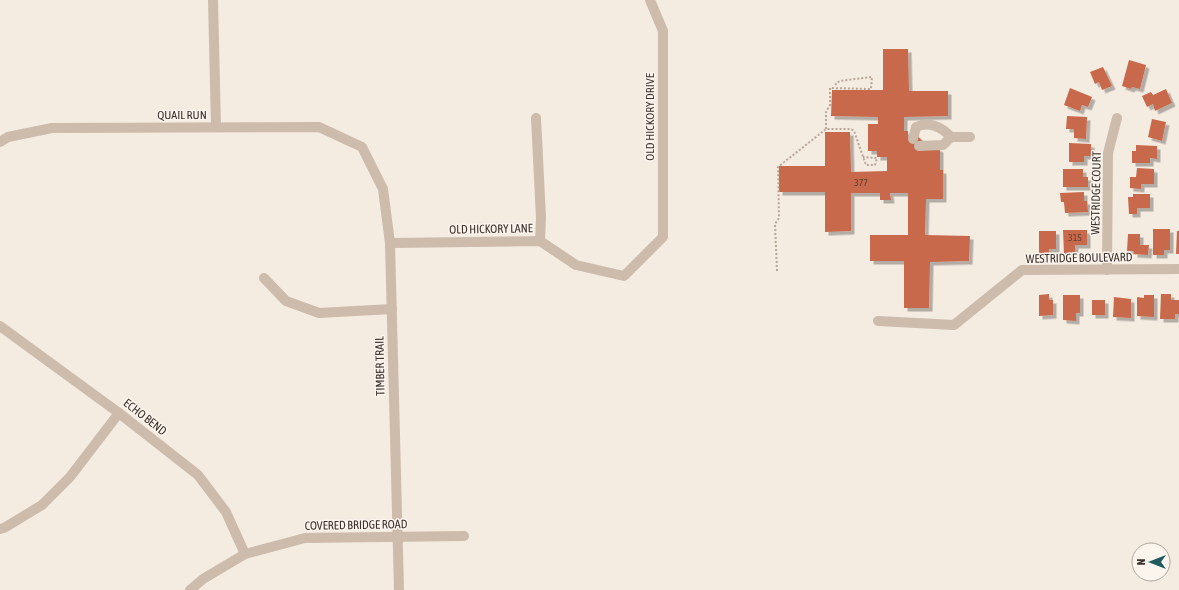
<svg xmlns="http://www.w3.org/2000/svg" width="1179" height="590" viewBox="0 0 1179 590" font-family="'Asap Condensed',sans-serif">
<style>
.building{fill:#c8694b;filter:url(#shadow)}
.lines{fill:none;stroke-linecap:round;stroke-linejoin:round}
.path{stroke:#b9a596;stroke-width:2;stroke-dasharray:2 2;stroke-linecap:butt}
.minor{stroke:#cdbbac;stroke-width:10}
.labels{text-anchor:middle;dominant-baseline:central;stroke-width:3;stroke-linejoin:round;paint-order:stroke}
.number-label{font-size:10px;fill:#5e3e33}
.street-label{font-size:12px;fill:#3b302b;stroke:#fbf5ee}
</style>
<defs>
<filter id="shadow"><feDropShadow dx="3.5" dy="3.5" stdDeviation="0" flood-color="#0004"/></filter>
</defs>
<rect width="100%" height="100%" fill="#f4ebe1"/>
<g class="building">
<path d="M883 49H908L909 91H948V116L904 117V131H908V137L910 141 917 135 923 142 940 149V170H943V199H926L925 235 970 236 969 261 930 262 929 308H904V261H870V235H908V193H890L891 200H880V193H851V231L825 232V192H779V166H825V132H850L851 172 887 171V157H877V151H868V124H878V117L831 116 832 90H883Z"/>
<path d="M1129 60 1146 65 1140 89 1132 87 1131 89 1122 86Z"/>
<path d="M1103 67 1112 86 1102 90 1099 82 1095 84 1090 72Z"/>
<path d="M1070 88 1092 97 1088 107 1082 105 1080 111 1064 105Z"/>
<path d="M1166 89 1172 103 1155 111 1153 104 1147 107 1142 96 1151 92 1153 95Z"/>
<path d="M1067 116 1087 117 1086 139 1074 138V129H1066Z"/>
<path d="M1152 119 1166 122 1162 141 1148 137Z"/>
<path d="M1069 143 1091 144V156H1084V162H1069Z"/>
<path d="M1136 145 1157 146V159L1150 158V163H1132V151H1136Z"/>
<path d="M1137 168 1154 169V184H1141V189L1130 188V177H1136Z"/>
<path d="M1063 169H1083V177H1088V187H1063Z"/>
<path d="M1084 192V201H1087L1088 212 1065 213 1064 202H1061L1060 193Z"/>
<path d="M1133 194H1150V208H1137V214H1129L1128 197H1133Z"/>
<path d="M1153 229H1170V250H1164V255H1153Z"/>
<path d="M1063 230H1087V245H1075V254H1064Z"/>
<path d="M1039 231H1056V249H1049V255H1039Z"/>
<path d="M1177 231H1179V254H1176Z"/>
<path d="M1128 234H1140V245H1149L1148 255 1134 254V251H1127Z"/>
<path d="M1049 294V300H1053V315L1039 316V295Z"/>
<path d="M1161 294H1171V300H1179V314H1175V319H1160Z"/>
<path d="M1063 295H1080V313H1076V321L1063 320Z"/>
<path d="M1144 295H1154V317L1137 316V297L1144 298Z"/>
<path d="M1114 297 1131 299V318L1113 317Z"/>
<rect x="1092" y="300" width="13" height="15"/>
</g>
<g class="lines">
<g class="path">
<path d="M826 129V112L830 105V88L871 89 872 77 840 81 836 83 835 87"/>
<path d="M777 271 775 224 779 218 778 167 826 129H851L854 131 866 165H875L877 158 863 157"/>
</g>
<g class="minor">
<path d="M213 0 216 127"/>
<path d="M536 118 541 218 540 241"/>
<path d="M913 139 916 127C929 121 942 127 951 137H970"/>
<path d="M0 142 8 137 52 128 319 127 362 147 383 189 390 243 399 590"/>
<path d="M919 146 943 145 951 137"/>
<path d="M390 243 540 241 576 265 624 276 663 237V31L650 0"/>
<path d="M1107 270 1108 153 1117 118"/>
<path d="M264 278 286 301 319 313 392 309"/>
<path d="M878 321 954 325 1022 270 1179 269"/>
<path d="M0 326 119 413 198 475 226 512 245 554"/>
<path d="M0 529 4 528 42 505 70 477 119 413"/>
<path d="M190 590 203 579 245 554 305 538 464 536"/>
</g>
</g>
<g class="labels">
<g class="number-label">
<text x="861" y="182">377</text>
<text x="1075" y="237">315</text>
</g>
<g class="street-label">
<text x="182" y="115">QUAIL RUN</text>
<text transform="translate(650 117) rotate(-90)">OLD HICKORY DRIVE</text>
<text transform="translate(1096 193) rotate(-89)">WESTRIDGE COURT</text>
<text transform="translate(491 229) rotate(-1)">OLD HICKORY LANE</text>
<text transform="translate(1079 258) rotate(-1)">WESTRIDGE BOULEVARD</text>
<text transform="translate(380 366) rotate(-91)">TIMBER TRAIL</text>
<text transform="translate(145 417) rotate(38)">ECHO BEND</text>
<text transform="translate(356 525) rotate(-1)">COVERED BRIDGE ROAD</text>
</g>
</g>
<g transform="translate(1151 562) rotate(270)"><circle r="19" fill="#fbf5ee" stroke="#aea6a0"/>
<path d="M0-3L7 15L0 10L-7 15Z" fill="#1f5a5e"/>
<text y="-6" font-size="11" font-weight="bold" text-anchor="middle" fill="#3b302b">N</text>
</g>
</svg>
